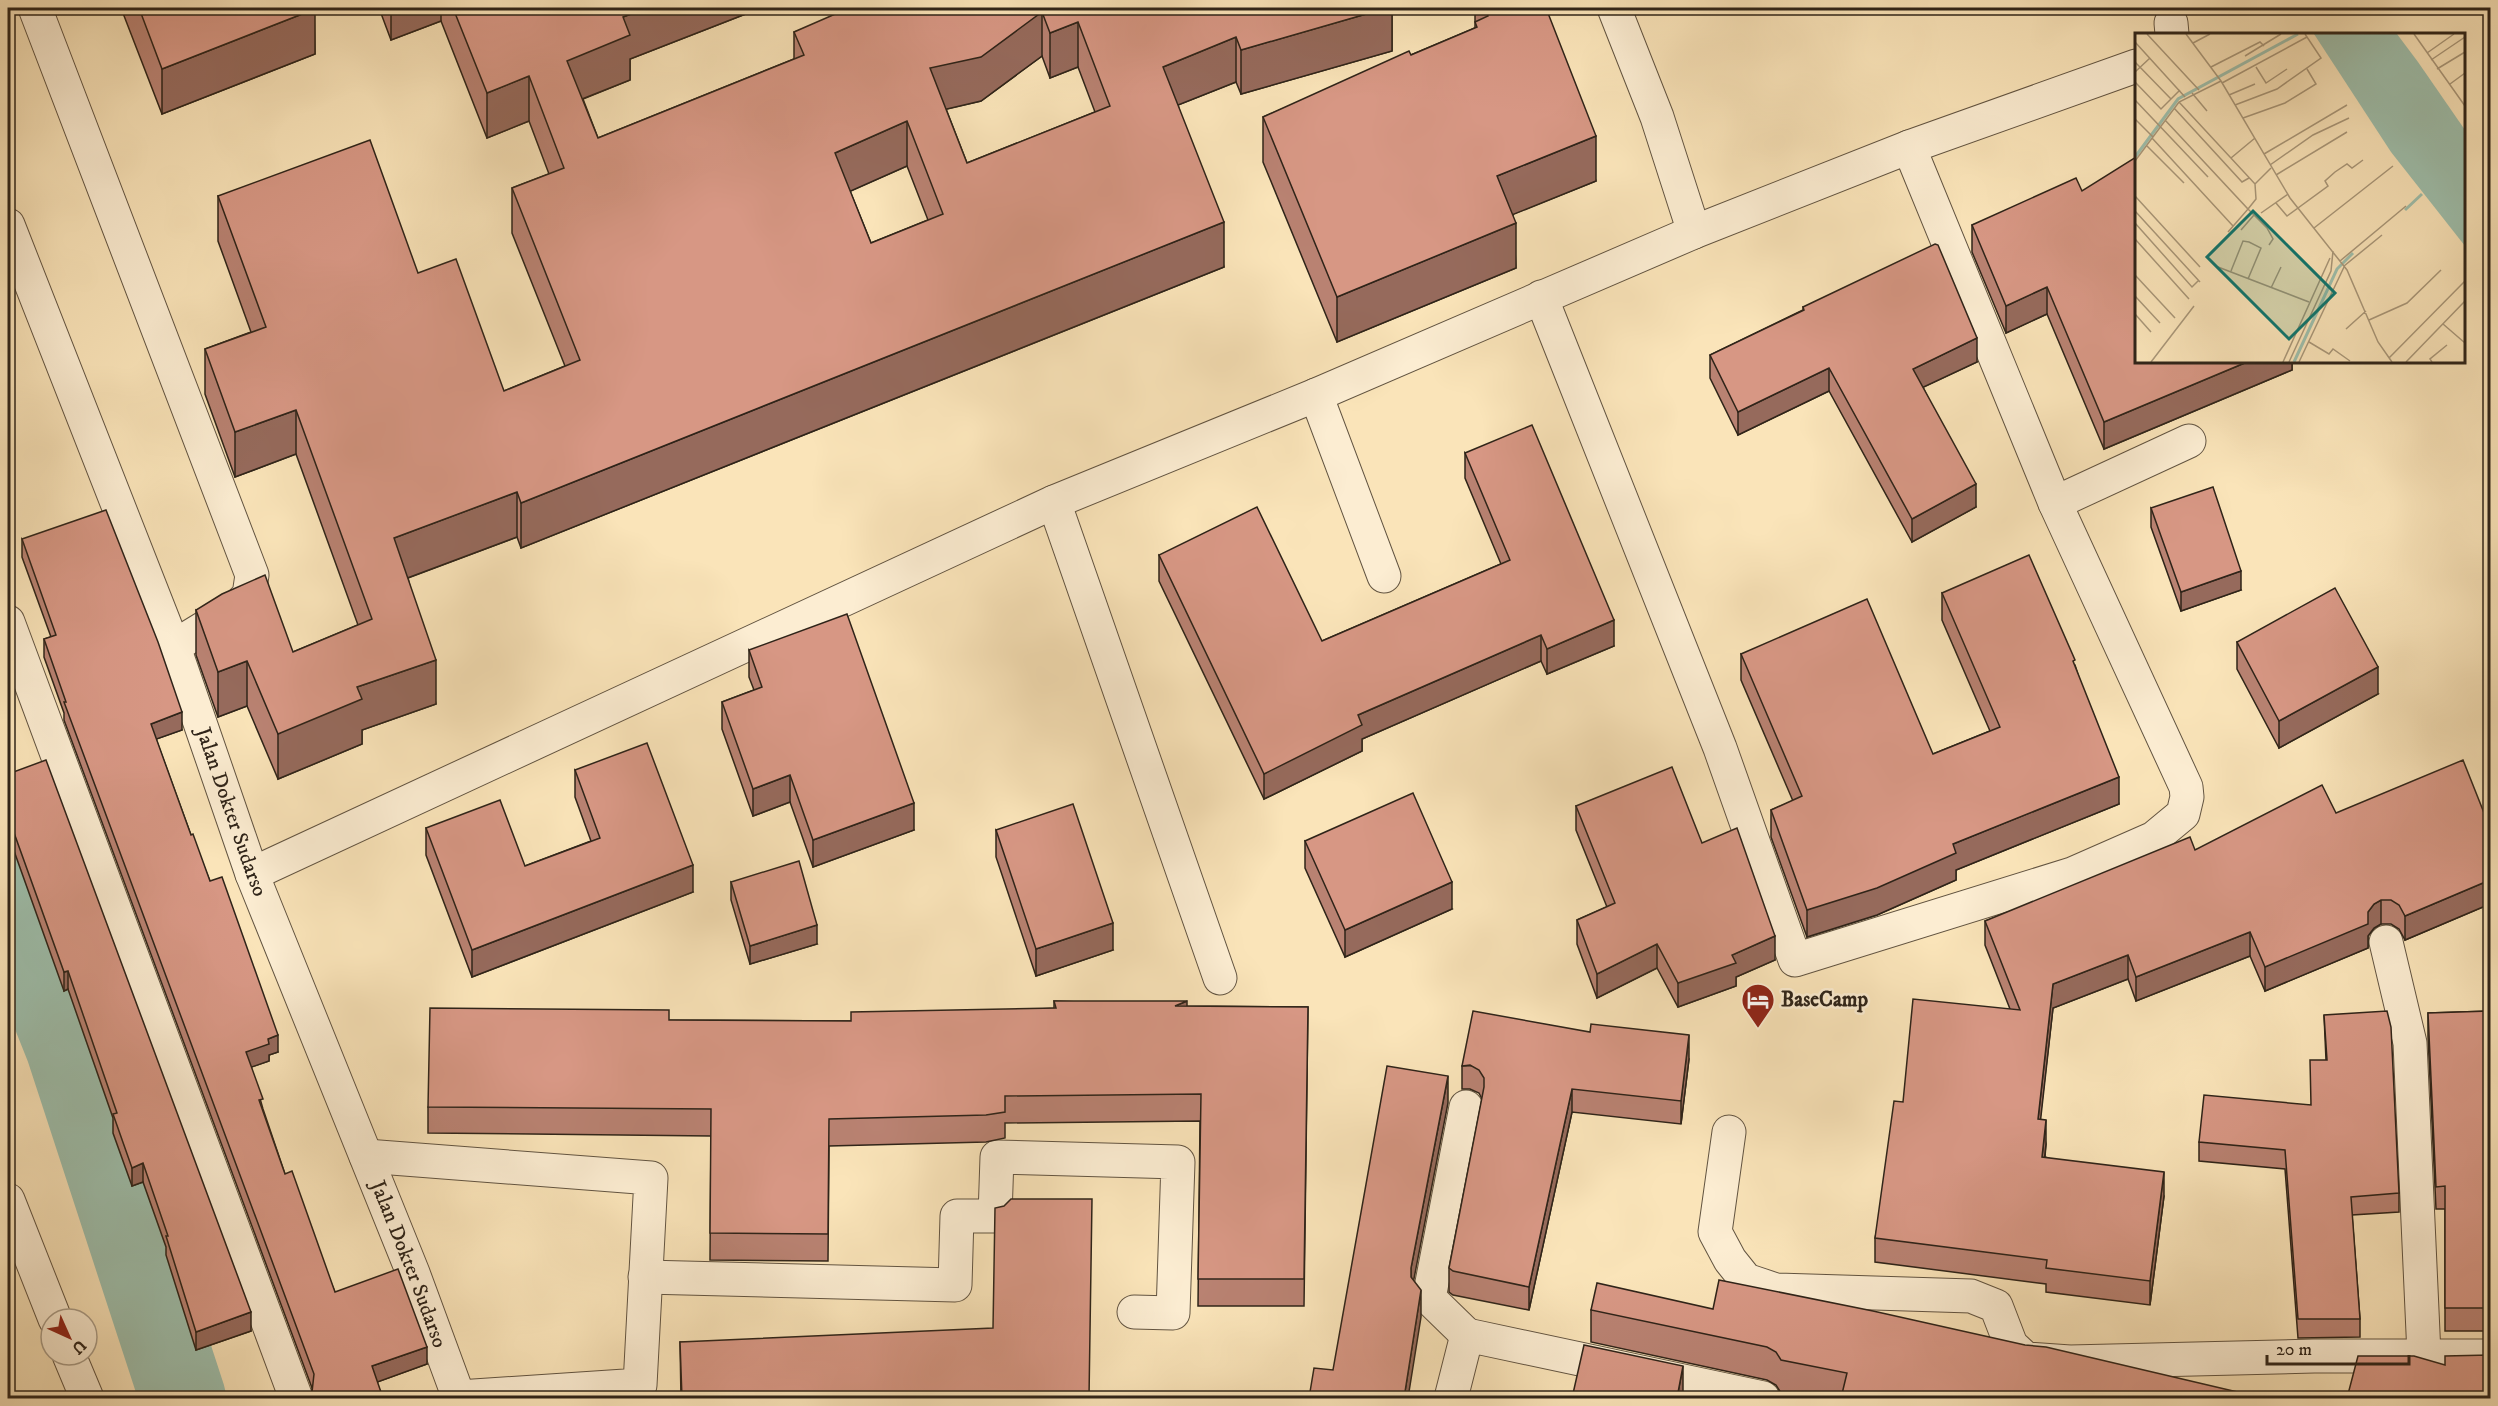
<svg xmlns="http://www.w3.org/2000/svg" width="2498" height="1406" viewBox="0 0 2498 1406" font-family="'IM FELL DW Pica',serif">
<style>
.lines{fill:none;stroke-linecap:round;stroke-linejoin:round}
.river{stroke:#9ebfac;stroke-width:86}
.minor-casing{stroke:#625441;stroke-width:35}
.minor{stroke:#fcedd2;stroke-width:33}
.wall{fill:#b98272;stroke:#2f2419;stroke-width:1.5;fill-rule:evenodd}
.shaded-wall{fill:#966a5c;stroke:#2f2419;stroke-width:1.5}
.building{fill:#d79784;stroke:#2f2419;stroke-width:1.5;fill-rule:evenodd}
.labels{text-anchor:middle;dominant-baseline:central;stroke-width:5;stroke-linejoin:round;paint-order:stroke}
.street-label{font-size:21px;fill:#2f2419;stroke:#fcedd2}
.poi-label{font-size:21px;font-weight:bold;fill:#2f2419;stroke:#fcedd2;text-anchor:start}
.inset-river{fill:none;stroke:#9ebfac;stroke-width:3}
.inset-road{fill:none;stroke:#a99779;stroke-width:1.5}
.view{fill:#0f766e;fill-opacity:0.15;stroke:#0f766e;stroke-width:3}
.inset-edge{fill:none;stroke:#2f2419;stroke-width:3}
</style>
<rect width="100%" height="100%" fill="#fae4b9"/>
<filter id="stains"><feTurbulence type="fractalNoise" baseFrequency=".00333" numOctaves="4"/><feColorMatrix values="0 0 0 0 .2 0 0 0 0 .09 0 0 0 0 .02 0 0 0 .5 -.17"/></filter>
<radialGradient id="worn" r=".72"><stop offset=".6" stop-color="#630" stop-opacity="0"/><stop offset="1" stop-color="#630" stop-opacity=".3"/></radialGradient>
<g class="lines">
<path class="river" d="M8 896 68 1046 183 1398"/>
<g class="minor-casing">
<g id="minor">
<path d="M35 8 252 575 249 595 235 609 173 647"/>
<path d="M1614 8 1657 117 1694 232"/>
<path d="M2171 23 2172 34"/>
<path id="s1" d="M8 225 176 653 252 874 413 1273 459 1398"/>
<path d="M1541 297 1720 748 1795 960 2072 874 2154 838 2183 814 2187 797 2186 787 2055 503 1909 147"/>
<path d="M1316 395 1384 576"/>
<path d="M1054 502 1220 978"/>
<path d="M2055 503 2189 441"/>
<path d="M8 622 296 1398"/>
<path d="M252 874 1054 502 1316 395 1694 232 1909 147 2136 66"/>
<path d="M2386 942 2410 1043 2424 1355"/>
<path d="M1466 1107 1429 1298 1467 1335"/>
<path d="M1729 1132 1715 1232 1730 1260 1746 1280 1776 1290 1971 1296 1996 1306 2011 1345 2026 1359 2070 1362 2314 1356H2490"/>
<path d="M366 1156 651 1178 640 1385 459 1397"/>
<path d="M8 1200 55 1319"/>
<path d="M645 1277 955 1285 957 1216H995L997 1157 1178 1162 1173 1313 1134 1312"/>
<path d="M69 1355 87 1398"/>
<path d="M1451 1398 1467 1335 1763 1398"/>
</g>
</g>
<use href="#minor" class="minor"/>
</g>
<g class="wall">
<path d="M121 8H314L315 54 162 114Z"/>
<path d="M379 8H761L630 59V80L583 99 598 138 794 59V32L868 10 1392 8V51L1241 94 1236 82 1178 105 1224 267 521 548 517 537 408 578 436 704 362 730V744L278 779 247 706 218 717 196 655V610L293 652 358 625 296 454 235 477 205 394V349L251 332 218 241V196L418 273 504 391 565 366 512 233V188L549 174 529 121 487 138 441 21 391 40ZM1042 56 1050 78 1078 67 1095 112 967 163 946 109 981 101ZM907 166 928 220 871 243 850 191Z"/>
<path d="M1475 8H1546L1596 181 1513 214 1516 268 1337 342 1263 162V117L1475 28Z"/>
<path d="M2082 191 2292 362V370L2104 449 2047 314 2006 333 1972 252V225Z"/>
<path d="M1803 307 1977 362 1923 387 1976 507 1912 542 1829 391 1738 435 1710 378V355L1803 310Z"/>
<path d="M1465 453 1614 646 1547 674 1541 661 1362 739V751L1264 799 1159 581V555L1322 641 1501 564 1465 478Z"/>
<path d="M2151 508 2241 590 2181 611 2151 527Z"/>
<path d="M22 539 182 730 156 739 191 835 210 881 278 1052 269 1055V1061L251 1067 263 1109 285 1174 335 1292 427 1364 377 1382 312 1392V1388L64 720V713L44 657V639L51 637 22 557Z"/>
<path d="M1942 593 2075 665 2119 804 1956 870V880L1877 915 1807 937 1771 837V810L1793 801 1741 680V654L1933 754 1990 731 1942 620Z"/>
<path d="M2237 642 2378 694 2279 748 2237 669Z"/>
<path d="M749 650 914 830 813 867 790 802 753 816 722 729V702L754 690 749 677Z"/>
<path d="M575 770 693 892 472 977 426 855V828L525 866 591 841 575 797Z"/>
<path d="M8 774 251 1331 196 1350 166 1255V1247L143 1182 132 1186 113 1133V1118L68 989 64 991 8 834Z"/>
<path d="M1576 806 1702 843 1775 960 1736 977V986L1678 1007 1657 968 1597 998 1577 944V920L1607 907 1576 830Z"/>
<path d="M2336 813 2490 828V904L2405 940 2399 929 2391 924H2381L2374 928 2368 936V948L2265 991 2250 956 2136 1001 2128 979 2053 1008 2040 1119 2046 1144 2045 1157 2164 1196 2150 1305 2046 1292V1284L1875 1262V1238L1903 1102 2010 1009 1985 945V921L2195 850Z"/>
<path d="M996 830 1113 950 1036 976 996 857Z"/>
<path d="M1305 841 1452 909 1345 957 1305 868Z"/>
<path d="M731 882 817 944 750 964 731 900Z"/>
<path d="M1054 1001 1187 1006 1308 1007 1304 1306H1198L1200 1121 1005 1123V1138L986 1142 829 1146 828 1261 710 1260 711 1136 428 1133V1107L669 1020 851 1021 1054 1008Z"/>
<path d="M2490 1011V1331H2445V1209H2436L2428 1036V1013Z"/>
<path d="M2324 1015 2399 1193V1212L2352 1215 2360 1319V1337L2298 1338 2285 1169 2199 1161V1142L2311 1105 2326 1060Z"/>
<path d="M1689 1059 1681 1124 1572 1112 1529 1310 1453 1295 1449 1292V1268L1482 1099 1479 1093 1470 1089H1462V1066Z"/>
<path d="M1713 1309 2263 1398H1810L1781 1393 1776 1385 1767 1380 1591 1342V1310Z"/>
<path d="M680 1342 1089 1398H681Z"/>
</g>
<g class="shaded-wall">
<path d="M391 8H441V21L391 40Z"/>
<path d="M647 8H761L630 59V80L567 105V61L623 17Z"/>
<path d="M1387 8H1392V51L1241 94V50Z"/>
<path d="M315 9V54L162 114V69Z"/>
<path d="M1042 12V56L981 101 930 113V68Z"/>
<path d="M1078 22V67L1050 78V33Z"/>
<path d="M1236 37V82L1163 111V67Z"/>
<path d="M529 76V121L487 138V93Z"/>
<path d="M907 121V166L835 198V153Z"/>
<path d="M1596 136V181L1497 221V176Z"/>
<path d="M1224 222V267L521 548V503Z"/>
<path d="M1516 223V268L1337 342V297Z"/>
<path d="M2047 287V314L2006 333V306Z"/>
<path d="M1977 338V362L1913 392V369Z"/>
<path d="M2247 362H2292V370L2104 449V422Z"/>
<path d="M1829 368V391L1738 435V412Z"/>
<path d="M296 410V454L235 477V432Z"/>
<path d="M1976 484V507L1912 542V519Z"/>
<path d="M517 492V537L394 583V538Z"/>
<path d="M2241 571V590L2181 611V592Z"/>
<path d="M1614 620V646L1547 674V649Z"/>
<path d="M1541 635V661L1362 739V751L1264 799V774L1358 715Z"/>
<path d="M436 660V704L362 730V744L278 779V734L357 687Z"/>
<path d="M247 661V706L218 717V672Z"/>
<path d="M2378 667V694L2279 748V721Z"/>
<path d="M182 712V730L151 741V724Z"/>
<path d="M790 775V802L753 816V789Z"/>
<path d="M2119 777V804L1956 870V880L1877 915 1807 937V910L1953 844Z"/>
<path d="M914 803V830L813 867V840Z"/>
<path d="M693 865V892L472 977V950Z"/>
<path d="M2490 880V904L2405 940V916Z"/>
<path d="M1452 882V909L1345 957V930Z"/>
<path d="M2381 900V924L2374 928 2368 936V948L2265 991V967L2368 912 2374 904Z"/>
<path d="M1113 923V950L1036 976V949Z"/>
<path d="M817 925V944L750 964V946Z"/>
<path d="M2250 932V956L2136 1001V977Z"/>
<path d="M1775 936V960L1736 977V986L1678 1007V983L1732 955Z"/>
<path d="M1657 944V968L1597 998V974Z"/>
<path d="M2128 955V979L2053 1008 2038 1143V1119L2053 984Z"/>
<path d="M68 971V989L64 991V972Z"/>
<path d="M1187 1001V1028L1175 1006Z"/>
<path d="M278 1035V1052L269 1055V1061L246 1069V1052L268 1039Z"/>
<path d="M1689 1035V1059L1681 1124V1101Z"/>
<path d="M1448 1076V1103L1411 1294V1268Z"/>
<path d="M1572 1089V1112L1529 1310V1287Z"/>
<path d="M2046 1120V1144L2042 1181V1157Z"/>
<path d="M143 1163V1182L132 1186V1168Z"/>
<path d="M2164 1172V1196L2150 1305V1281Z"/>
<path d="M1421 1290V1317L1408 1398H1404Z"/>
<path d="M251 1312V1331L196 1350V1332Z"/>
<path d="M427 1347V1364L372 1384V1366Z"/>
<path d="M1683 1366V1398H1677Z"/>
</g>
<g class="building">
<path d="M139 8H314L315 9 162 69Z"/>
<path d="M453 8H647L623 17 630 35 567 61 598 138 804 55 794 32 849 8H867L868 10 870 8H1387L1241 50 1236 37 1163 67 1224 222 521 503 517 492 394 538 436 660 357 687 362 699 278 734 247 661 218 672 196 610 222 594 265 575 293 652 372 619 296 410 235 432 205 349 266 327 218 196 370 140 418 273 456 259 504 391 580 360 512 188 564 168 529 76 487 93ZM1042 12 1050 33 1078 22 1110 106 967 163 930 68 981 57ZM907 121 943 214 871 243 835 153Z"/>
<path d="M1484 8H1546L1596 136 1497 176 1516 223 1337 297 1263 117 1409 51 1411 55 1477 27 1475 22 1488 16Z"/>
<path d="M2136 157V362H2247L2104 422 2047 287 2006 306 1972 225 2076 178 2082 191Z"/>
<path d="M1935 244 1938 245 1977 338 1913 369 1976 484 1912 519 1829 368 1738 412 1710 355 1804 310 1803 307Z"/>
<path d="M1532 425 1614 620 1547 649 1541 635 1358 715 1362 725 1264 774 1159 555 1257 507 1322 641 1510 560 1465 453Z"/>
<path d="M2213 487 2241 571 2181 592 2151 508Z"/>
<path d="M106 510 158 642 182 712 151 724 191 835 193 834 210 881 222 877 278 1035 268 1039 269 1044 246 1052 263 1099 259 1100 285 1174 292 1171 335 1292 398 1269 427 1347 372 1366 383 1398H302L312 1392 314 1374 64 702H66L44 639 56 635 22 539Z"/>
<path d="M2029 555 2075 660 2073 661 2119 777 1953 844 1956 853 1877 888 1807 910 1771 810 1802 796 1741 654 1867 599 1933 754 2000 727 1942 593Z"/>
<path d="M2335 588 2378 667 2279 721 2237 642Z"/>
<path d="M847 614 914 803 813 840 790 775 753 789 722 702 762 687 749 650Z"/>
<path d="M647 743 693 865 472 950 426 828 500 800 525 866 600 838 575 770Z"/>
<path d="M46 760 251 1312 196 1332 166 1236H168L143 1163 132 1168 113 1114 117 1113 68 971 64 972 8 816V774Z"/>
<path d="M2463 760 2490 828V880L2405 916 2399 905 2391 900H2381L2374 904 2368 912V924L2265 967 2250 932 2136 977 2128 955 2053 984 2038 1119 2046 1120 2042 1157 2164 1172 2150 1281 2046 1268 2047 1260 1875 1238 1894 1101 1903 1102 1913 999 2020 1010 1985 921 2190 837 2195 850 2322 785 2336 813Z"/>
<path d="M1672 767 1702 843 1737 828 1775 936 1732 955 1736 963 1678 983 1657 944 1597 974 1577 920 1615 903 1576 806Z"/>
<path d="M1413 793 1452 882 1345 930 1305 841Z"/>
<path d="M1073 804 1113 923 1036 949 996 830Z"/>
<path d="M799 861 817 925 750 946 731 882Z"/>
<path d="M1054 1001H1187L1175 1006 1308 1007 1304 1279H1198L1201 1094 1005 1096V1112L986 1115 829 1119 828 1234 710 1233 711 1109 428 1107 430 1008 669 1010V1020L851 1021V1012L1056 1008Z"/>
<path d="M1473 1011 1590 1032 1591 1024 1689 1035 1681 1101 1572 1089 1529 1287 1453 1271 1449 1268 1484 1087V1078L1479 1070 1470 1065 1462 1066Z"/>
<path d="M2387 1011 2391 1027 2399 1193 2351 1197 2360 1319H2298L2285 1150 2199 1142 2204 1095 2311 1105 2310 1060H2327L2324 1015Z"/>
<path d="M2490 1011V1308H2445V1186L2436 1187 2428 1013Z"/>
<path d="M1387 1066 1448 1076 1411 1268V1277L1421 1290 1404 1398H1309L1314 1368 1333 1370Z"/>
<path d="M1011 1199H1092L1089 1398H682L680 1342 993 1328 995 1208 1004 1206Z"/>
<path d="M1719 1280 1873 1311 2025 1345 2046 1347 2263 1398H1841L1847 1373 1781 1360 1776 1352 1767 1347 1591 1310 1597 1283 1713 1309Z"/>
<path d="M1584 1345 1683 1366 1677 1398H1572Z"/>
<path d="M2490 1355V1398H2347L2358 1356H2414L2445 1365V1356Z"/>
<path d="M1516 1394 1539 1398H1515Z"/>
</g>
<defs>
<g id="hotel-pin" transform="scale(1.725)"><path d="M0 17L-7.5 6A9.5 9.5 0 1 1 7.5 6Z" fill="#8f2418" stroke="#fcedd2"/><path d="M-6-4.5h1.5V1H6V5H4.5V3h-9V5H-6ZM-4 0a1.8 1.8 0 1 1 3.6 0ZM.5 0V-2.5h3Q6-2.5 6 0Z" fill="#fff"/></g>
</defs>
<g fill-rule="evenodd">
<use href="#hotel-pin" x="1758" y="1000"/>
</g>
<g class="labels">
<g class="street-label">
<text stroke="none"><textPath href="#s1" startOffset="628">Jalan Dokter Sudarso</textPath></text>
<text stroke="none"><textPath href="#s1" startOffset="1114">Jalan Dokter Sudarso</textPath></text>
</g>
<g class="poi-label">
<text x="1781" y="1000">BaseCamp</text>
</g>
</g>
<g transform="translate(2135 33)">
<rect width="330" height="330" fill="#fae4b9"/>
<path d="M179 1H262L283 29 330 97V213L256 119Z" fill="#9ebfac"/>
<path class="inset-river" d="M0 124 43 66 163 1M270 177 287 161M159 329 202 236 218 220"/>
<path class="inset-road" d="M12 1 64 57M51 1 86 48 155 165 212 237 243 309 257 329M279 1 330 73M0 9 50 64M58 10 75 1M292 20 319 1M110 23 146 1M296 27 330 4M0 29 36 66M76 34 125 9 129 13M121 34 131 50 152 36M302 36 330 19M0 39 15 25M0 49 26 76 45 57M87 50 172 4M315 51 330 40M57 60 72 78M94 62 120 51M0 67 73 144M44 69 120 151 136 135M100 72 142 56 186 25 170 1M39 75 107 149 114 145M108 85 150 70 181 51 172 36M0 86 18 104M30 87 113 176 121 166 120 151M17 105 98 193M12 113 49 150M129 121 212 72M96 125 120 105M0 128 44 69 86 48M135 132 178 102 214 85M141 142 212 99M0 163 65 234M141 170 152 183 193 153 190 148 200 139 212 131 217 135 228 127M0 178 65 249M126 180 153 161M0 190 57 254 63 248M179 195 258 133M106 197 119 182M93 199 113 176 132 195 138 206 134 212M0 206 54 266M205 228 271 173M209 233 247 202M83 234 174 269M96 238 108 208 114 209 126 215 113 246M0 242 40 285M136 255 146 234M0 263 25 290M0 281 16 299M234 287 272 270 306 237M308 291 330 310M211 296 231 278M174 309 194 321 198 316 215 328M254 325 330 248M16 329 59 273M148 329 195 225M154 329 196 238 198 218M164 329 209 234M271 329 330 268M297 329 295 326 312 312"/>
<path class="view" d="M118 178 200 260 154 306 72 224Z"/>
<rect width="330" height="330" class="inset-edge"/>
</g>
<rect width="2498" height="1406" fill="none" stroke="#fae4b9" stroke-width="30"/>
<rect x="9" y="9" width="2480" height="1388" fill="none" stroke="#2f2419" stroke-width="3"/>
<rect x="15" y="15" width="2468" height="1376" fill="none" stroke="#2f2419" stroke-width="1.5"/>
<g transform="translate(69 1337) rotate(135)"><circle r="28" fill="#fcedd2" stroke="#aa9d88" stroke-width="1.5"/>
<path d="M0-4.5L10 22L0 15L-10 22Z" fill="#8f2418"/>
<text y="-9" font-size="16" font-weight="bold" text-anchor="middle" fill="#2f2419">U</text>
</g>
<path d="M2267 1355v9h142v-9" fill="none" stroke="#2f2419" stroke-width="3"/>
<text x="2276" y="1355" font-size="18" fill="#2f2419" stroke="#fcedd2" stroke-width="4.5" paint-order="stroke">20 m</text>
<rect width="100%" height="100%" filter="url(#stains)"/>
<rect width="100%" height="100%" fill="url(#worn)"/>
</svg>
